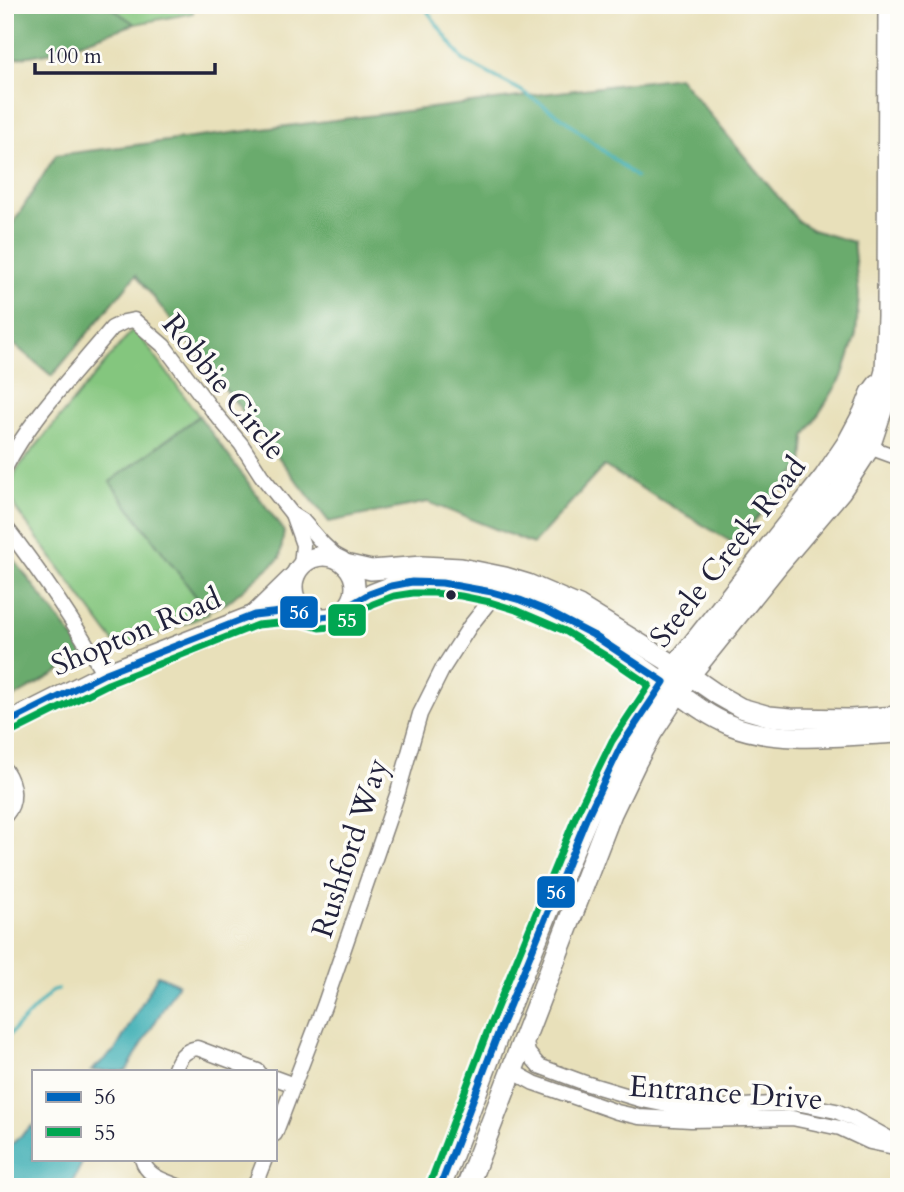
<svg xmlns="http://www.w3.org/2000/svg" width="904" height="1192" viewBox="0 0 904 1192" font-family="Cardo,serif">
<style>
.green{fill:#84c67e;stroke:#53745c;stroke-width:2}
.forest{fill:#6bab6d;stroke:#466654;stroke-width:2}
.water{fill:#3badb3;stroke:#2e6877;stroke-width:2}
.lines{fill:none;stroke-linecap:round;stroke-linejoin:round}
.stream{stroke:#3badb3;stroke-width:3.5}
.street-casing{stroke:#85817a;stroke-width:17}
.secondary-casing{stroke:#85817a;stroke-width:22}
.primary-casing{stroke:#85817a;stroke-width:24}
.street{stroke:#fff;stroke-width:14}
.secondary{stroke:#fff;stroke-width:19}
.primary{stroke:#fff;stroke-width:21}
.bus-1-casing{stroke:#fdfcf7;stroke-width:12}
.bus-2-casing{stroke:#fdfcf7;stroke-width:12}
.bus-1{stroke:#0065bd;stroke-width:7}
.bus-2{stroke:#00a651;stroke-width:7}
.bus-dot{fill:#22223b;stroke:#fdfcf7;stroke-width:2.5}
.labels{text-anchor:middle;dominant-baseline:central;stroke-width:7;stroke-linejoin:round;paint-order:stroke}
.street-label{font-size:30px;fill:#22223b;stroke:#fdfcf7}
.line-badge{stroke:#fdfcf7;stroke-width:2.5}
.badge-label{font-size:19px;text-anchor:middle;font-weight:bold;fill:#fff}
</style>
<rect width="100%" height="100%" fill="#fdfcf7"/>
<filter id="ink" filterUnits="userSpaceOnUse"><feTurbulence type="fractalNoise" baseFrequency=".0143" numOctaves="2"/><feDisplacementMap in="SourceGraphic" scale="14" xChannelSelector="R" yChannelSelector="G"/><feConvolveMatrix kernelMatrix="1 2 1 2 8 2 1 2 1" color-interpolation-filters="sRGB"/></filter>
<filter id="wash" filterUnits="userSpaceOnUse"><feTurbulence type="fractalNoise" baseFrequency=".00686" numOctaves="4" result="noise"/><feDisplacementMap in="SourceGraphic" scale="28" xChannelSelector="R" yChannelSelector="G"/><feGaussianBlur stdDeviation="1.57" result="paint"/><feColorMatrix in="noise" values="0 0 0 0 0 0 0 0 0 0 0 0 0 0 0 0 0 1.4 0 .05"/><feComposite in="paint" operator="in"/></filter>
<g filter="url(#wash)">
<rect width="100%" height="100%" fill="#e8e0ba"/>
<g class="green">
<path d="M107 5H192L193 13 135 24Z"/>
<path d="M134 328 199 416 110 482 209 614 120 650 16 509 10 488 17 469Z"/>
</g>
<g class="forest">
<path d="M5 5H107L135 24 53 52 5 60Z"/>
<path d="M679 77 798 221 813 230 853 242 859 295 856 334 842 377 805 436 803 464 735 544 604 466 533 544 428 502 329 522 136 275 52 376 5 337V236L56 155Z"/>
<path d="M199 416 284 531 280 558 227 603 207 611 110 482Z"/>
<path d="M5 548 87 656 5 702Z"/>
</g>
<g class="water">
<path d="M158 975 178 984 126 1071H91L116 1049Z"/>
<path d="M33 1125V1159H84L70 1187H5V1150Z"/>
</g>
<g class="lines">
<g class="stream">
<path d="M426 5 428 12 463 60 520 90 561 117 636 177"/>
<path d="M5 1039 53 990 58 989"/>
</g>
</g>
</g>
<g filter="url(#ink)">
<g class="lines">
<g class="street-casing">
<g id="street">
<path d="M869 447 899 458"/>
<path d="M5 468C31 417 76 372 112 328L124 322 134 320 164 346 213 411 241 444 261 475 292 514 303 521 323 544 339 559"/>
<path d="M292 514 303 545 301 565"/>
<path d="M5 526C41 573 75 623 104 674"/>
<path d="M5 770C15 785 17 802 5 816"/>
<path d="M525 1037 528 1053 539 1066 585 1083 642 1100 677 1107H733L782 1103 801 1104 836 1111 852 1118 899 1144"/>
<path d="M174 1071C179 1059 182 1051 197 1048L258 1071"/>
<path d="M512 1071 534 1083 617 1112 639 1117 691 1120 792 1118 840 1128 870 1142 899 1148"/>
<path d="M275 1078 294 1085"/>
<path d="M275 1134 324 1006 398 792 420 714 443 668 470 626 497 592"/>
<path d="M142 1159C147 1177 164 1180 180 1187"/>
<path d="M254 1187 265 1159"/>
</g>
</g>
<g class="secondary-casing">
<g id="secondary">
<circle cx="324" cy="587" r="31"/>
<path d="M345 564 371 570 422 566 461 568 505 577 528 584 579 606 676 666 718 695 741 708 769 716 791 718 850 719 899 716"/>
<path d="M350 604C368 595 385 587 405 583 424 580 444 583 463 586 541 598 591 632 654 676 679 692 701 713 730 725 779 745 846 735 899 733"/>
<path d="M254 615 295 575"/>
<path d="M5 724 104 674 254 615 276 611 306 612"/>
</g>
</g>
<g class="primary-casing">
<g id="primary">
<path d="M440 1187 501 1026 568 861 587 817 621 746 639 718 676 666 825 477 848 443 864 413 872 393 878 385"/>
<path d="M467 1187 611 813 636 761 651 733 689 675 778 564 840 491 858 464 869 447 884 402 886 393 884 378 886 371 888 316 889 5"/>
</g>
</g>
<use href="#street" class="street"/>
<use href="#secondary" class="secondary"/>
<use href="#primary" class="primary"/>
<g class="bus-1-casing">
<path id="bus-1" d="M5 724 104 674 254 615 289 611 305 613 320 617 331 616 369 594 391 586 412 582 442 583 492 592 520 600 545 610 593 635 664 682 621 746 587 817 501 1026 440 1187"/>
</g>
<g class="bus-2-casing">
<path id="bus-2" d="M10 733 108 684 257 625 289 622 302 623 319 628 332 627 342 623 373 604 394 596 413 593H434L461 596 490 602 516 610 565 631 611 659 649 685 612 741 577 813 491 1022 430 1183"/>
</g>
<use href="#bus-1" class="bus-1"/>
<use href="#bus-2" class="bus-2"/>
</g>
</g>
<circle class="bus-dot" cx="451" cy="595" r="6"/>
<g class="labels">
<g class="street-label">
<text transform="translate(224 387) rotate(51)">Robbie Circle</text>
<text transform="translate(728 552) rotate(-52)">Steele Creek Road</text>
<text transform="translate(136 632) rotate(-23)">Shopton Road</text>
<text transform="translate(350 848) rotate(-72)">Rushford Way</text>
<text transform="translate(726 1093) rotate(4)">Entrance Drive</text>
</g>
</g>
<g class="line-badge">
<rect x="279" y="595" width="40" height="34" rx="7" fill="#0065bd"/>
<rect x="327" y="603" width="40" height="34" rx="7" fill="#00a651"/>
<rect x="536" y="875" width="40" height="34" rx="7" fill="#0065bd"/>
</g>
<g class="badge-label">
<text x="299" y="619">56</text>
<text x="347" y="627">55</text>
<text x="556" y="899">56</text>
</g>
<rect width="904" height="1192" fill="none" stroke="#fdfcf7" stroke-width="28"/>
<rect x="32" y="1070" width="245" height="91" fill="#fdfcf7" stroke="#a5a5ac" stroke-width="2"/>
<rect x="46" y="1092" width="35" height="10" fill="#0065bd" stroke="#a5a5ac" stroke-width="2"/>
<text x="94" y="1104" font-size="21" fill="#22223b">56</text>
<rect x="46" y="1127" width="35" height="10" fill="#00a651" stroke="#a5a5ac" stroke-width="2"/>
<text x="94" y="1140" font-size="21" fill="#22223b">55</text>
<path d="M35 63v10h180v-10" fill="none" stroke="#22223b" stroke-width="3.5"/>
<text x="46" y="63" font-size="21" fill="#22223b" stroke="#fdfcf7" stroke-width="5" paint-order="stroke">100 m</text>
</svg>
